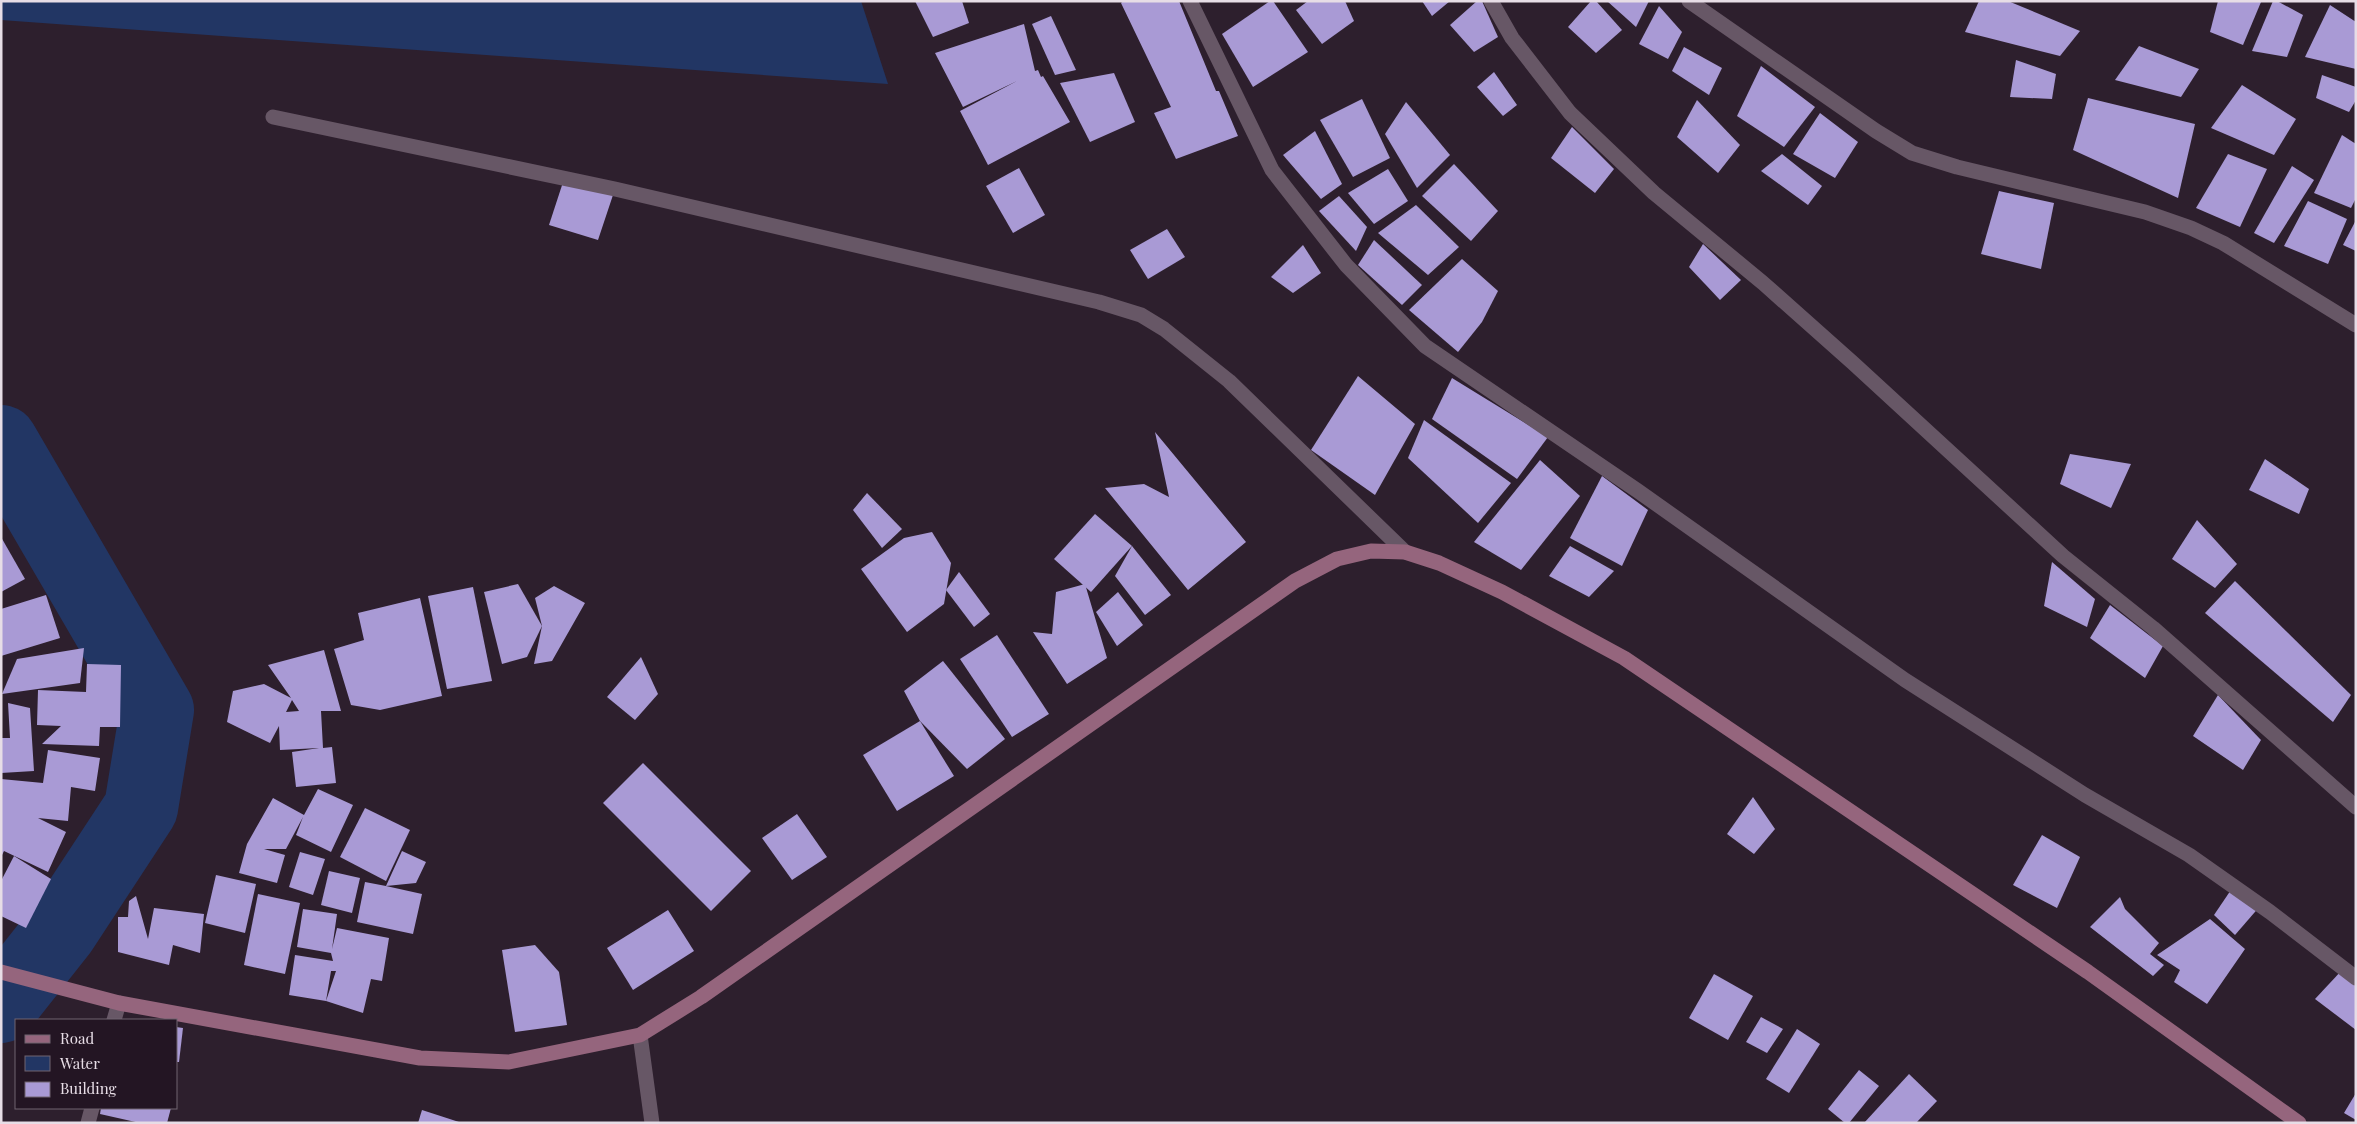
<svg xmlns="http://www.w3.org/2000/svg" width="2357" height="1124" viewBox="0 0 2357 1124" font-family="'Playfair Display',serif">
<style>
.water{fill:#223664}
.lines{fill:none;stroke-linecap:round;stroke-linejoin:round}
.river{stroke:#223664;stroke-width:74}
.building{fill:#a99ad5;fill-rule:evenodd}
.street{stroke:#675766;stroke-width:15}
.secondary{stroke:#95657d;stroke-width:15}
</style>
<rect width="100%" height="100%" fill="#2d1f2d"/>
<path class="water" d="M1 1H861L888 84 1 20Z"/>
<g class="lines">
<path class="river" d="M1 442 157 710 141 808 61 930 1 1006"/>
</g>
<g class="building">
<path d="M915 1H962L969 23 933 37Z"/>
<path d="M1123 1H1179L1216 91H1219L1238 136 1176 159 1154 113 1171 107 1121 3Z"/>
<path d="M1270 1H1273L1308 52 1253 87 1222 34Z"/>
<path d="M1308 1H1345L1354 21 1322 44 1296 10Z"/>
<path d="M1422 1H1450L1432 16Z"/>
<path d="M1477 1H1482L1498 37 1474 52 1450 25Z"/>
<path d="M1591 1H1596L1622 30 1596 53 1568 27Z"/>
<path d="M1607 1H1649L1636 27Z"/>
<path d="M1979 1H2008L2080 31 2060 56 1965 32Z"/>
<path d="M2218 1 2261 2 2243 45 2210 32Z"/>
<path d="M2273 1H2277L2303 15 2287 57 2252 51Z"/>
<path d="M2330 5 2356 22V69L2305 57Z"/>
<path d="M1659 6 1682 32 1668 59 1639 44Z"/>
<path d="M1051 16 1076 70 1055 75 1032 24Z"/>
<path d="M1024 24 1035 71 1038 70 1041 77 1043 76 1070 122 988 165 960 111 1017 81 963 107 935 53Z"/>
<path d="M2139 46 2199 69 2181 97 2115 80Z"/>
<path d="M1684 47 1722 68 1709 95 1672 71Z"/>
<path d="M2016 60 2056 74 2052 99 2010 97Z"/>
<path d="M1761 66 1815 107 1784 147 1737 116Z"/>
<path d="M1494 72 1517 105 1503 116 1477 87Z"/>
<path d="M1114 73 1135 122 1090 142 1060 83Z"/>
<path d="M2322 75 2356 87V100L2349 112 2316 98Z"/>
<path d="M2242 85 2296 119 2274 155 2211 128Z"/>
<path d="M2088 98 2195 124 2178 198 2073 150Z"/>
<path d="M1362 99 1390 158 1353 177 1320 120Z"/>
<path d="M1697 100 1740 145 1718 173 1677 137Z"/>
<path d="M1406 102 1450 155 1417 188 1385 134Z"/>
<path d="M1820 113 1858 142 1835 178 1793 154Z"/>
<path d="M1572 127 1614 169 1595 193 1551 158Z"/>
<path d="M1315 131 1342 184 1321 199 1283 155Z"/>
<path d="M2342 135 2356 144V198L2351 208 2314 193Z"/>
<path d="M1782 154 1822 186 1808 205 1761 171Z"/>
<path d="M2228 154 2267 169 2240 227 2196 208Z"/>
<path d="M1454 164 1498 211 1471 241 1422 196Z"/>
<path d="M2292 166 2314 180 2274 243 2254 233Z"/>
<path d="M1019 168 1045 215 1013 233 986 186Z"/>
<path d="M1388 169 1408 201 1374 224 1348 193Z"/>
<path d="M566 173 615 189 598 240 549 225Z"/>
<path d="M1999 191 2054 203 2041 269 1981 254Z"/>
<path d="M1339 196 1367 227 1356 251 1319 211Z"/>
<path d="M2308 201 2347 219 2328 264 2284 246Z"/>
<path d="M1416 205 1459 247 1428 275 1378 233Z"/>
<path d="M2356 220V251L2343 245Z"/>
<path d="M1167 229 1185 257 1148 279 1130 250Z"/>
<path d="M1374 240 1422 285 1402 305 1358 265Z"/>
<path d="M1703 244 1741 280 1720 300 1689 267Z"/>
<path d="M1303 245 1321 273 1293 293 1271 277Z"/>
<path d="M1462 259 1498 291 1482 322 1458 352 1409 310Z"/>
<path d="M1358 376 1415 424 1375 495 1311 450Z"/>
<path d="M1452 378 1548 437 1517 479 1432 419Z"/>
<path d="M1424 420 1511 483 1478 523 1408 458Z"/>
<path d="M1155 432 1246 542 1188 590 1105 488 1144 484 1169 497Z"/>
<path d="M2070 454 2131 464 2111 508 2060 484Z"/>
<path d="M2265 459 2309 489 2299 514 2249 490Z"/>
<path d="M1540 460 1580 496 1521 570 1474 542Z"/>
<path d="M1602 476 1648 510 1622 566 1570 538Z"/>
<path d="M867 493 902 529 882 548 853 510Z"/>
<path d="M1095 514 1132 546 1091 592 1054 559Z"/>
<path d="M2197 520 2237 564 2215 588 2172 559Z"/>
<path d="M932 532 951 563 944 604 907 632 861 569 904 538Z"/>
<path d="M1 537 25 579 1 592Z"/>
<path d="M1132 546 1171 595 1145 615 1115 576Z"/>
<path d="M1570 546 1614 571 1589 597 1549 576Z"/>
<path d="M2052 562 2095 599 2087 627 2044 606Z"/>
<path d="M959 572 990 614 974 627 946 590Z"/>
<path d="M2235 581 2351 695 2333 722 2205 613Z"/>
<path d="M518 584 542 626 527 657 502 664 484 592Z"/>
<path d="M1085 584 1107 658 1067 684 1033 632 1052 634 1056 592Z"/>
<path d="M554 586 585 603 552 661 534 664 542 626 535 598Z"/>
<path d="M473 587 492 681 447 689 428 596Z"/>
<path d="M1118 592 1143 625 1117 646 1096 612Z"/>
<path d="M46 595 60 638 1 656V609Z"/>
<path d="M420 598 442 696 380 710 351 705 334 649 364 640 358 613Z"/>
<path d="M2110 605 2163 646 2145 678 2090 638Z"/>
<path d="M997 635 1049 714 1012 737 960 659Z"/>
<path d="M84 648 80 683 2 694 17 659Z"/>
<path d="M324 650 341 711H321L323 748 332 747 336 783 296 787 292 752 319 748 280 750 279 726 270 743 227 722 233 691 264 684 291 698 268 665ZM292 700 299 711 286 712Z"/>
<path d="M641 657 658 694 635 720 607 697Z"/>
<path d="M943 661 1005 739 967 769 920 721 904 691Z"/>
<path d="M87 664 121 665 120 727H100L99 746 42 744 61 726 37 725 38 690 86 692Z"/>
<path d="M2218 695 2261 740 2243 770 2193 736Z"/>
<path d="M8 703 30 708 34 771 1 773V738H10Z"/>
<path d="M920 721 954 776 897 811 863 755Z"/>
<path d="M48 750 100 758 95 791 71 787 68 821 38 818 66 832 48 872 4 851 1 857V779L43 783Z"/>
<path d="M643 763 751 871 711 911 603 803Z"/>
<path d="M318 789 353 805 331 852 296 835 303 817 286 849H264L285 855 277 883 239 873 247 844 273 798 304 815Z"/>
<path d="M1753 797 1775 829 1754 854 1727 834Z"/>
<path d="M365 808 410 830 386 881 340 857Z"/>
<path d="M797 814 827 857 792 880 762 838Z"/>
<path d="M2042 835 2080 857 2057 908 2013 885Z"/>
<path d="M402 851 426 862 416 883 386 886 422 894 413 934 357 922 365 882 386 886Z"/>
<path d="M300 852 325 859 313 895 289 887Z"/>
<path d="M14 856 51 879 26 928 1 916V881Z"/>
<path d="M329 871 360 878 352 913 321 905Z"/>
<path d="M216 875 256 884 245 933 205 923Z"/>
<path d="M2237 881 2261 905 2235 935 2214 915Z"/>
<path d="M258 894 300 903 285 974 244 965Z"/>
<path d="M136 896 148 939 154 908 204 914 200 953 173 945 169 965 118 952V917H128L129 901Z"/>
<path d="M2120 897 2125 909 2159 943 2150 954 2164 965 2153 976 2090 927Z"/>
<path d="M303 909 337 914 332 949 337 928 389 938 382 981 371 979 363 1013 326 1001 289 995 295 955 333 961 331 953 297 947ZM331 971H336L326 1001Z"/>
<path d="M668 910 694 951 633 990 607 948Z"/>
<path d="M2210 919 2245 949 2207 1004 2174 982 2180 970 2157 955Z"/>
<path d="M535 945 559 972 567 1025 515 1032 502 950Z"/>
<path d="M2343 969 2356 980V1030L2315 999Z"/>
<path d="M1714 974 1753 996 1728 1040 1689 1018Z"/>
<path d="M1761 1017 1783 1029 1767 1053 1746 1042Z"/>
<path d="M176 1027 183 1028 179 1062H176Z"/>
<path d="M1797 1029 1820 1044 1789 1093 1766 1079Z"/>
<path d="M1859 1070 1879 1086 1849 1123H1845L1828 1109Z"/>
<path d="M1909 1074 1937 1101 1916 1123H1864Z"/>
<path d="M2356 1093V1120L2344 1113Z"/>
<path d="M101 1108H171L167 1123H140L100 1114Z"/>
<path d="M422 1110 459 1122V1123H418Z"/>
</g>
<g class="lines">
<g class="street">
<path d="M1190 1 1272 170 1346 265 1425 346 1638 491 1905 680 2085 795 2189 855 2270 912 2356 978"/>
<path d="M1491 1 1512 38 1570 113 1654 193 1763 283 1853 363 2063 556 2153 628 2356 807"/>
<path d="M1689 1 1876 131 1912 153 1957 167 2145 212 2191 228 2223 243 2356 325"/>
<path d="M273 117 615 189 1099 302 1141 315 1164 329 1229 381 1405 552"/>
<path d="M114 1020 119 1003"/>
<path d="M640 1035 652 1123"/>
<path d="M88 1123 92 1108"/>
</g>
<path class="secondary" d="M1 972 119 1003 420 1058 509 1062 640 1035 701 997 1295 581 1337 559 1371 551 1405 552 1439 563 1502 592 1624 658 2088 972 2299 1123"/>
</g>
<rect width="2357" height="1124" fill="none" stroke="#e7dde6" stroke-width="5"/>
<rect x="15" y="1019" width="162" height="90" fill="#231523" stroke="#716571"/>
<rect x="25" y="1035" width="25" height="8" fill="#95657d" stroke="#716571"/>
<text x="60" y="1044" font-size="15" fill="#e7dde6">Road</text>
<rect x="25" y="1056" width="25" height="15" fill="#223664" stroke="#716571"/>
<text x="60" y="1069" font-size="15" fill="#e7dde6">Water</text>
<rect x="25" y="1082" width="25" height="15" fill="#a99ad5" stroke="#716571"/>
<text x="60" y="1094" font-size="15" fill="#e7dde6">Building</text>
</svg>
